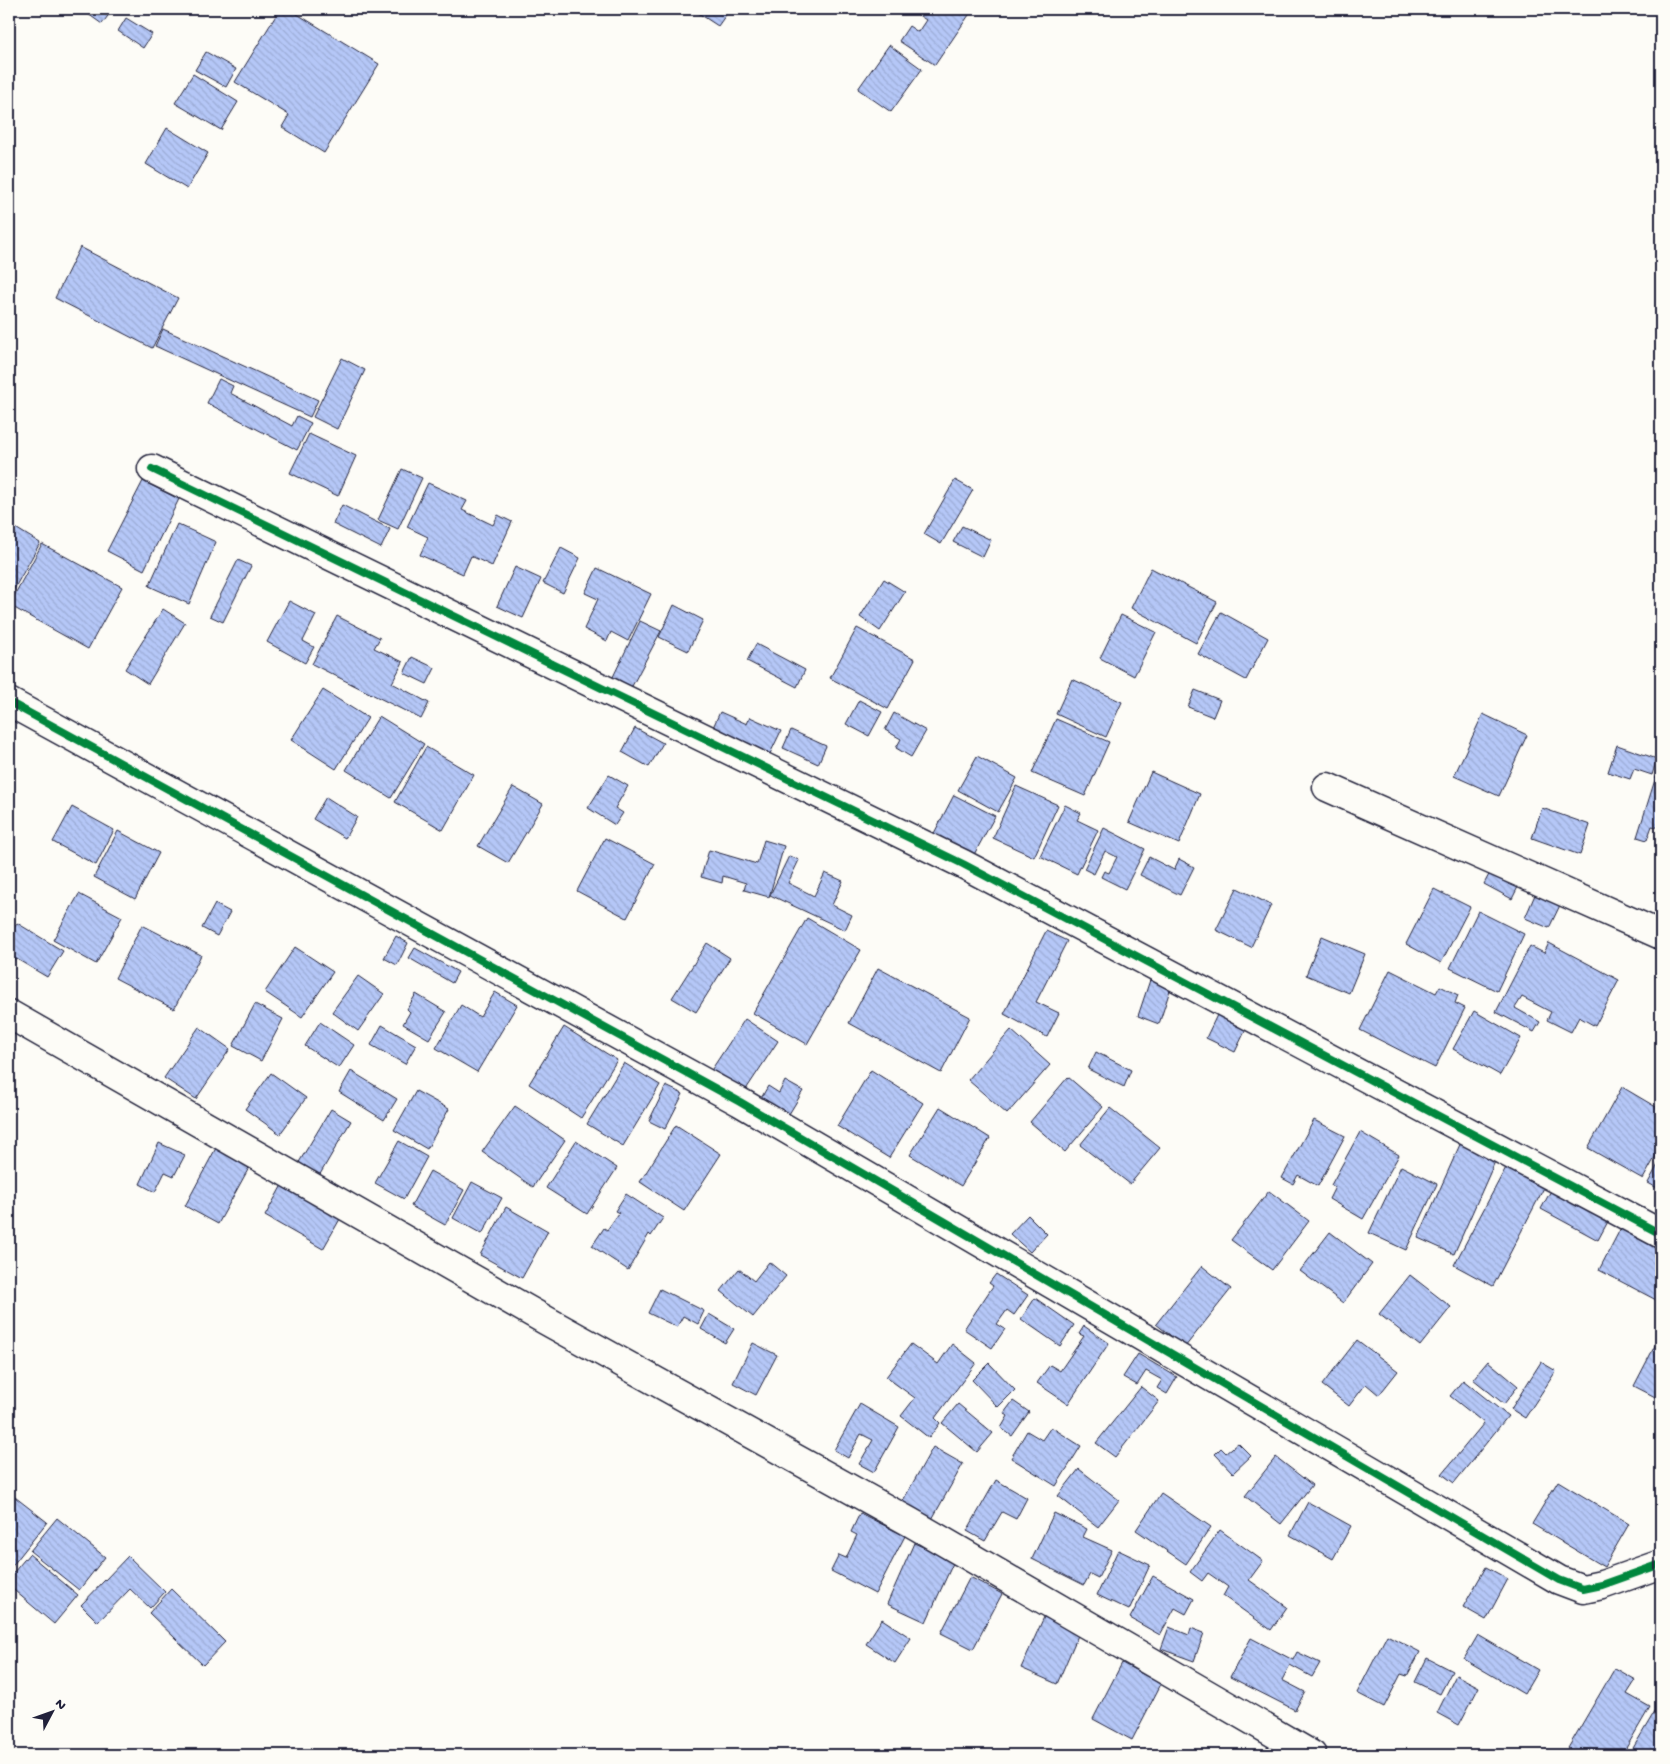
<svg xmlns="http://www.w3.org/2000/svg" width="1670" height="1764" viewBox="0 0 1670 1764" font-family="'Gochi Hand',sans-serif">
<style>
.building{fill:url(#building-back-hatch);stroke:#22223b}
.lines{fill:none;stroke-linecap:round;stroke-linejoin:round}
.minor-casing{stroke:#22223b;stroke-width:31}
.minor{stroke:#fdfcf7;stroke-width:28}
.cycleway-casing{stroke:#fdfcf7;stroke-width:11}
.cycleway{stroke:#00873e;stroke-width:8}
</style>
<defs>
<pattern id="building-back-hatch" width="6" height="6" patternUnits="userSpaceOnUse" patternTransform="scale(1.25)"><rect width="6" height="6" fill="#b5c7f7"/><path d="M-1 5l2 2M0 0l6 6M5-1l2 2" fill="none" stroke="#9babd5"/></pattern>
</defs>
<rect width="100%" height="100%" fill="#fdfcf7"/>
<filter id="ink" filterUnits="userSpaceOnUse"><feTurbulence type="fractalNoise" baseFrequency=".02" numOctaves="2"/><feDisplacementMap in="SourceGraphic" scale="10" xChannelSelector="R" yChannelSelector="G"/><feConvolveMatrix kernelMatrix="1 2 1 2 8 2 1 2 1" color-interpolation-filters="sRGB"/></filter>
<g filter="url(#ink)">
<g class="building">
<path d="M81 9H113L102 24Z"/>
<path d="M116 9H127L123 14Z"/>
<path d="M280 9H289L379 64 324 153 282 127 289 115 235 82Z"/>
<path d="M692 9H730L718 26Z"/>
<path d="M920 9H973L935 65 899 41 909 26 918 32 926 20 917 14Z"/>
<path d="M126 18 152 34 143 48 118 31Z"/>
<path d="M889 45 922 69 891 112 858 89Z"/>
<path d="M206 52 236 69 226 87 195 70Z"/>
<path d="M193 74 238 102 221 130 175 103Z"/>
<path d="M167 128 208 153 187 189 146 164Z"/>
<path d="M80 247 178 298 152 348 55 298Z"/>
<path d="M163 329 318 400 310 417 155 346Z"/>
<path d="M342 358 365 370 337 429 313 417Z"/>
<path d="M219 379 233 386 230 393 292 426 297 416 311 423 297 450 207 403Z"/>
<path d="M309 434 356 456 338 496 290 473Z"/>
<path d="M402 469 422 478 398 529 378 520Z"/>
<path d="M955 480 973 490 941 544 924 534Z"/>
<path d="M143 481 179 499 144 570 107 551Z"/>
<path d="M428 483 467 501 462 510 493 525 498 515 512 522 492 566 471 556 463 574 420 555 428 537 407 527Z"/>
<path d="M342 505 390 529 381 548 333 524Z"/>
<path d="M9 524 40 543 9 598Z"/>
<path d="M177 524 216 542 189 604 149 586Z"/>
<path d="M962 526 991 540 983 557 953 542Z"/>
<path d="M42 544 122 587 88 649 9 605Z"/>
<path d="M561 548 580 558 563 593 543 583Z"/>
<path d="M238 560 251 566 223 622 210 616Z"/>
<path d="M515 567 541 579 523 618 497 606Z"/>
<path d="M597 568 651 594 628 641 611 632 607 641 584 629 598 599 585 593Z"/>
<path d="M1151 568 1217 602 1196 643 1131 608Z"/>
<path d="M884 579 905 592 880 631 860 617Z"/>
<path d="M289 601 316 615 303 641 314 647 305 663 267 642Z"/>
<path d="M674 605 703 620 688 651 659 637Z"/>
<path d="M163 609 185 623 148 684 125 669Z"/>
<path d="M1221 612 1268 638 1246 680 1198 654Z"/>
<path d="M1121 615 1156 632 1134 676 1100 658Z"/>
<path d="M337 616 380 638 374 648 403 662 392 683 429 703 421 719 312 664Z"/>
<path d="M640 621 661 631 630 690 611 681Z"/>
<path d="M857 628 915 659 888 709 830 678Z"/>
<path d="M756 644 805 670 797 687 747 661Z"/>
<path d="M412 657 435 668 427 684 404 673Z"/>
<path d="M1072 679 1122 702 1106 737 1056 714Z"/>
<path d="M323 690 368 718 336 769 291 740Z"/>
<path d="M1195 690 1220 700 1213 717 1188 707Z"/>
<path d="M859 700 882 712 869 736 846 724Z"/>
<path d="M720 712 747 724 750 717 781 731 766 762 709 736Z"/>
<path d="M894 713 926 731 911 757 896 748 901 739 885 730Z"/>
<path d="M1483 714 1527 735 1499 796 1454 776Z"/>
<path d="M379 716 424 744 391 798 346 770Z"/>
<path d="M1056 719 1109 742 1085 796 1032 773Z"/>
<path d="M635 728 663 743 649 767 622 752Z"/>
<path d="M791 730 826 746 818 764 783 748Z"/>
<path d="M1617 745 1657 759 1652 775 1634 769 1630 779 1608 772Z"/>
<path d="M426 747 474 775 443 830 395 802Z"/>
<path d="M977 756 1017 778 998 812 958 790Z"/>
<path d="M1659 767H1661V828L1652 826 1647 840 1637 837Z"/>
<path d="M1151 772 1200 794 1179 844 1129 822Z"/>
<path d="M609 775 628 786 615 808 623 813 615 825 588 808Z"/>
<path d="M1016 786 1058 805 1034 857 993 838Z"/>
<path d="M513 787 543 804 508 863 478 846Z"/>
<path d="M954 795 995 816 971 860 931 839Z"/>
<path d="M326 797 357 817 345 838 313 819Z"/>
<path d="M1065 805 1081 813 1077 820 1098 830 1077 874 1040 856Z"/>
<path d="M72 807 114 830 96 865 53 842Z"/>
<path d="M1542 808 1590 825 1580 855 1532 838Z"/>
<path d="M1104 828 1145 849 1125 889 1101 877 1104 871 1109 873 1117 857 1105 851 1094 874 1084 869Z"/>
<path d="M118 831 159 853 135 899 94 877Z"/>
<path d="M605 838 655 864 627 918 577 891Z"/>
<path d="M764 840 784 846 769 897 744 890 746 883 723 876 722 883 701 877 709 850 757 864Z"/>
<path d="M789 856 799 860 788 883 814 896 825 873 843 881 832 905 852 915 845 930 770 895Z"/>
<path d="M1149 857 1174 870 1179 859 1194 867 1180 895 1140 875Z"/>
<path d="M1493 867 1521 881 1512 899 1484 884Z"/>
<path d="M1237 888 1271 905 1251 947 1216 930Z"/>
<path d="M1434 889 1470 907 1441 963 1406 944Z"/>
<path d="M1537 890 1562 901 1549 928 1525 918Z"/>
<path d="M79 894 122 917 96 964 53 940Z"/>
<path d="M215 904 230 912 217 936 202 928Z"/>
<path d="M1478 911 1524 934 1497 991 1450 968Z"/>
<path d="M807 918 861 950 807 1044 753 1013Z"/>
<path d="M17 923 63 951 47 977 15 958 9 969V937Z"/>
<path d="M142 925 201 955 174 1009 115 978Z"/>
<path d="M1046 931 1067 941 1036 1002 1059 1013 1047 1037 1004 1014Z"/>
<path d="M396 936 408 943 397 965 384 958Z"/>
<path d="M1322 936 1365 954 1349 993 1306 975Z"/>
<path d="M707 943 730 958 696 1012 672 998Z"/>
<path d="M1549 943 1619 980 1595 1026 1579 1017 1571 1032 1547 1020 1551 1012 1522 997 1515 1008 1540 1022 1534 1032 1496 1012 1530 946 1544 953Z"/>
<path d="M295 947 333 972 302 1017 265 992Z"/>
<path d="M415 948 458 972 452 983 409 958Z"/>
<path d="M878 968 970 1017 941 1073 849 1023Z"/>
<path d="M1390 970 1436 993 1440 986 1458 995 1455 1003 1465 1008 1435 1068 1360 1030Z"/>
<path d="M358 976 384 994 358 1031 332 1012Z"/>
<path d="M1150 980 1171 987 1159 1024 1138 1016Z"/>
<path d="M495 992 517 1005 477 1072 436 1048 461 1005 480 1017Z"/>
<path d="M416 994 446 1012 429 1039 403 1024 410 1012 407 1009Z"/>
<path d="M255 1004 283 1019 261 1061 233 1046Z"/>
<path d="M1474 1011 1521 1038 1500 1075 1453 1049Z"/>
<path d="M1217 1015 1246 1029 1235 1052 1206 1038Z"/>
<path d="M745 1019 778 1041 743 1094 710 1072Z"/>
<path d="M320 1022 354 1045 339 1068 305 1046Z"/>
<path d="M382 1025 416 1045 405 1064 371 1045Z"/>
<path d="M199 1027 230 1049 196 1099 164 1078Z"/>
<path d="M564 1027 617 1060 581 1118 529 1084Z"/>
<path d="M1011 1030 1050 1065 1007 1114 968 1080Z"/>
<path d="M1096 1052 1131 1070 1124 1087 1088 1069Z"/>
<path d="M624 1063 660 1085 623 1146 587 1124Z"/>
<path d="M871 1070 923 1103 889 1158 837 1126Z"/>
<path d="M351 1071 397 1099 384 1120 339 1092Z"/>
<path d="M271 1073 306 1098 280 1134 245 1109Z"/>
<path d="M1068 1077 1103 1107 1065 1152 1030 1122Z"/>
<path d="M785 1081 803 1091 786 1119 759 1102 768 1086 779 1093Z"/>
<path d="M666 1086 683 1094 665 1129 649 1121Z"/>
<path d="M1622 1087 1661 1110V1147L1643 1179 1588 1148Z"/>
<path d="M416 1091 449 1109 427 1149 394 1130Z"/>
<path d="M515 1106 565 1140 533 1187 482 1152Z"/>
<path d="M940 1107 990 1138 961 1186 910 1155Z"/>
<path d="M1110 1108 1160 1148 1130 1184 1080 1145Z"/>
<path d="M331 1109 351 1121 319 1176 298 1164Z"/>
<path d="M1314 1120 1345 1136 1318 1186 1298 1175 1293 1184 1282 1178Z"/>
<path d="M676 1125 721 1154 684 1211 640 1182Z"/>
<path d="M1360 1132 1399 1155 1363 1219 1329 1199 1335 1187 1331 1185Z"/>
<path d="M1462 1140 1497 1157 1454 1254 1418 1238Z"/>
<path d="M399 1141 427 1157 404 1199 375 1183Z"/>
<path d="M576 1141 617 1168 587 1214 546 1188Z"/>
<path d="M159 1143 185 1155 174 1176 165 1172 155 1192 140 1184Z"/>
<path d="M216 1148 250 1166 218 1224 185 1206Z"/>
<path d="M1661 1159V1190L1648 1183Z"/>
<path d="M1510 1160 1548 1180 1493 1286 1454 1265Z"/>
<path d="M1401 1166 1437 1184 1406 1250 1369 1233Z"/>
<path d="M430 1171 464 1190 445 1225 411 1206Z"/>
<path d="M472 1182 502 1198 482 1234 453 1218Z"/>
<path d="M282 1185 340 1219 323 1249 265 1216Z"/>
<path d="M1554 1185 1611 1216 1598 1240 1541 1209Z"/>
<path d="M1269 1191 1309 1221 1272 1270 1231 1240Z"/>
<path d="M626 1194 663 1218 651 1236 649 1234 628 1270 592 1246 604 1228 607 1230 619 1213 615 1211Z"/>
<path d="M506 1207 548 1231 522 1278 480 1255Z"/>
<path d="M1028 1215 1047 1234 1030 1252 1010 1234Z"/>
<path d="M1625 1220 1661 1239 1660 1302 1599 1270Z"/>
<path d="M1330 1232 1372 1264 1343 1303 1300 1271Z"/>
<path d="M769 1262 786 1276 753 1317 721 1291 739 1269 754 1281Z"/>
<path d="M1202 1266 1231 1289 1185 1347 1156 1324Z"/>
<path d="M996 1274 1028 1295 1014 1315 1007 1310 997 1324 1005 1329 992 1348 964 1329 993 1286 989 1283Z"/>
<path d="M1410 1275 1451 1307 1420 1346 1379 1314Z"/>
<path d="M660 1289 704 1311 698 1324 683 1316 677 1327 648 1313Z"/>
<path d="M1035 1298 1074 1325 1060 1346 1021 1319Z"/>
<path d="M709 1314 734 1329 725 1343 701 1329Z"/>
<path d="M1084 1326 1109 1343 1068 1404 1037 1383 1050 1365 1060 1371 1084 1336 1079 1334Z"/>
<path d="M1661 1334V1400L1634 1386Z"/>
<path d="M1357 1340 1398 1371 1379 1395 1366 1384 1349 1406 1322 1385Z"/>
<path d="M753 1343 777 1355 756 1395 733 1383Z"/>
<path d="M911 1344 938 1364 952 1344 976 1363 935 1418 940 1423 929 1438 901 1416 915 1398 886 1377Z"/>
<path d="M1138 1354 1177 1377 1167 1394 1157 1388 1162 1380 1146 1371 1137 1385 1123 1377Z"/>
<path d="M1488 1361 1518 1386 1504 1404 1473 1379Z"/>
<path d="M1541 1362 1556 1371 1525 1418 1511 1409Z"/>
<path d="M989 1363 1015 1390 998 1407 972 1380Z"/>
<path d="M1463 1380 1508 1416 1454 1483 1442 1474 1484 1423 1450 1396Z"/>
<path d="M1141 1387 1159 1401 1115 1457 1096 1443Z"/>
<path d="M1013 1401 1029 1412 1012 1436 1001 1428 1008 1416 1004 1413Z"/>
<path d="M860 1404 899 1427 874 1472 859 1464 873 1440 861 1434 848 1458 834 1450Z"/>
<path d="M958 1404 993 1433 977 1452 942 1423Z"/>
<path d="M1051 1427 1081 1446 1056 1486 1011 1458 1027 1431 1042 1440Z"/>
<path d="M1238 1443 1251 1456 1233 1473 1215 1454 1221 1448 1226 1453Z"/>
<path d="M933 1447 963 1464 931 1521 901 1504Z"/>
<path d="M1276 1457 1312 1485 1281 1524 1245 1496Z"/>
<path d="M1079 1469 1119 1500 1098 1527 1058 1496Z"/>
<path d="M996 1480 1027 1498 1016 1519 1002 1512 985 1541 967 1531Z"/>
<path d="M1558 1481 1629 1524 1604 1567 1532 1524Z"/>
<path d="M1161 1493 1211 1527 1186 1564 1136 1530Z"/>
<path d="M11 1494 47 1522 9 1570V1497Z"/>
<path d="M1308 1502 1351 1526 1333 1559 1290 1535Z"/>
<path d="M860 1513 905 1536 875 1594 831 1571 839 1555 846 1558 857 1535 851 1532Z"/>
<path d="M1054 1513 1087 1529 1083 1537 1112 1550 1098 1578 1090 1574 1084 1585 1032 1559Z"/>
<path d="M57 1518 105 1557 79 1590 30 1551Z"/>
<path d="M1220 1530 1263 1561 1249 1580 1287 1607 1271 1630 1223 1596 1228 1587 1208 1573 1202 1581 1190 1572Z"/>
<path d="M914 1543 954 1561 926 1622 887 1604Z"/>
<path d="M1118 1550 1150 1565 1129 1610 1097 1595Z"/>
<path d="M29 1554 78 1595 54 1624 9 1586V1578Z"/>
<path d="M128 1556 165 1592 150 1608 130 1589 98 1622 81 1605Z"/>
<path d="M1486 1567 1508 1579 1486 1620 1463 1607Z"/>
<path d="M1153 1576 1194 1599 1186 1614 1175 1608 1160 1635 1130 1618Z"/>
<path d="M970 1577 1002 1594 973 1649 941 1633Z"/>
<path d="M171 1589 225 1642 203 1665 149 1613Z"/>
<path d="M1044 1617 1079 1633 1057 1684 1021 1668Z"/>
<path d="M882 1619 911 1638 895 1663 866 1644Z"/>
<path d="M1169 1627 1189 1635 1191 1628 1204 1633 1194 1661 1161 1649Z"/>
<path d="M1387 1635 1420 1652 1407 1676 1401 1674 1384 1707 1357 1693Z"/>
<path d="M1478 1635 1538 1670 1524 1694 1464 1659Z"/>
<path d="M1251 1638 1293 1660 1297 1652 1320 1663 1312 1677 1290 1665 1282 1680 1305 1692 1295 1710 1230 1677Z"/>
<path d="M1427 1658 1452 1671 1440 1694 1415 1682Z"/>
<path d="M1122 1663 1161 1684 1132 1740 1093 1719Z"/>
<path d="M1615 1668 1636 1680 1627 1694 1650 1707 1622 1755H1564Z"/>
<path d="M1456 1675 1479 1687 1459 1725 1437 1713Z"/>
<path d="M1655 1711 1661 1714V1755H1629Z"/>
</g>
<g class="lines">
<g class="minor-casing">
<g id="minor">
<path d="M152 469 963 864 1661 1234"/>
<path d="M9 702 740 1102 1559 1580 1583 1589 1602 1585 1661 1564"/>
<path d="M1327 787 1661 935"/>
<path d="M9 1014 547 1321 910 1522 1312 1755"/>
</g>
</g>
<use href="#minor" class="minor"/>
<g class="cycleway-casing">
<g id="cycleway">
<path d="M152 469 963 864 1661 1234"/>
<path d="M9 702 740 1102 1559 1580 1583 1589 1602 1585 1661 1564"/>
</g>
</g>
<use href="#cycleway" class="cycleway"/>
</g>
</g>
<rect width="1670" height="1764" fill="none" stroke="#fdfcf7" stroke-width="30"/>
<rect x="15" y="15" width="1640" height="1734" fill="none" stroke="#22223b" stroke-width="2" filter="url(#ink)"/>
<g transform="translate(52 1712) rotate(49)" stroke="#fdfcf7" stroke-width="4" paint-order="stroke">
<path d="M0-4L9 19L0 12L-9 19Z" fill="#22223b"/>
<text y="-8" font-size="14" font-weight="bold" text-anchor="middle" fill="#22223b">N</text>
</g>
</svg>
